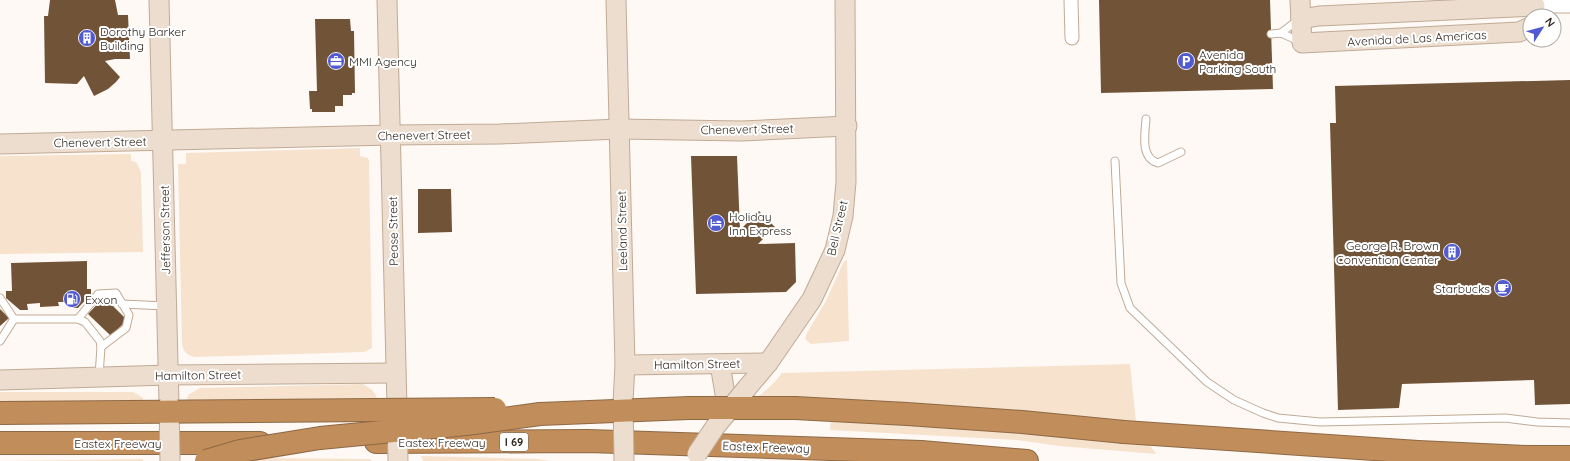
<svg xmlns="http://www.w3.org/2000/svg" width="1570" height="461" viewBox="0 0 1570 461" font-family="Quicksand,sans-serif">
<style>
.green{fill:#f7e2ce}
.building{fill:#715438}
.lines{fill:none;stroke-linecap:round;stroke-linejoin:round}
.lane-casing{stroke:#c1aa95;stroke-width:9}
.street-casing{stroke:#c1aa95;stroke-width:15}
.secondary-casing{stroke:#c1aa95;stroke-width:21}
.highway-casing{stroke:#8e6945;stroke-width:24}
.lane{stroke:#fff;stroke-width:7}
.street{stroke:#fff;stroke-width:13}
.secondary{stroke:#ecddce;stroke-width:19}
.highway{stroke:#c18d5a;stroke-width:22}
.secondary-bridge-casing{stroke:#c1aa95;stroke-width:21;stroke-linecap:butt}
.highway-bridge-casing{stroke:#8e6945;stroke-width:24;stroke-linecap:butt}
.secondary-bridge{stroke:#ecddce;stroke-width:19}
.highway-bridge{stroke:#c18d5a;stroke-width:22}
.labels{text-anchor:middle;dominant-baseline:central;stroke-width:4;stroke-linejoin:round;paint-order:stroke}
.shield{fill:#fff;stroke:#6e6862;stroke-width:1}
.shield-label{font-size:11px;font-weight:bold;fill:#30271f}
.poi-label{font-size:12px;fill:#30271f;stroke:#fff;text-anchor:start}
.street-label{font-size:12px;fill:#30271f;stroke:#fff}
</style>
<rect width="100%" height="100%" fill="#fef9f5"/>
<g class="green">
<path d="M360 148V156L368 158 369 161 372 348 364 352 195 357C186 355 183 351 182 343L178 164H186V153Z"/>
<path d="M131 154V161L136 162 141 172 143 252 0 254V156Z"/>
<path d="M847 260 849 341 811 344 805 339 807 333 826 301 844 261Z"/>
<path d="M1130 364 1136 422 864 401 759 396 773 384 782 373Z"/>
<path d="M363 384C370 388 375 391 377 399L187 401 188 395 200 388Z"/>
<path d="M0 392H133L143 398V401L0 402Z"/>
<path d="M831 417 1146 439 1156 454 1059 446 1017 440 830 430Z"/>
<path d="M421 456 537 459 550 461H423Z"/>
<path d="M255 458 371 459V461H237Z"/>
<path d="M143 459V461H0Z"/>
</g>
<g class="building">
<path d="M50 0H115L118 15H128L130 59H115L105 61 120 77 116 82 108 89 94 96 84 76 77 84 45 83 44 16H48Z"/>
<path d="M1099 0H1270L1273 89 1101 93Z"/>
<path d="M315 19H350L351 31H354L355 93H352V95H343V106H335V112H312V109H310L309 91H317Z"/>
<path d="M1570 80V404L1535 405 1534 380 1402 384 1399 408 1338 410 1330 123H1336L1335 86Z"/>
<path d="M691 156H737L740 230 759 211 775 227 758 244 795 243 796 282 786 292 696 294Z"/>
<path d="M418 189H451L452 232 418 233Z"/>
<path d="M87 261V289H91V294L78 308H72V302H58L59 306 40 307V303L27 304 28 310H20L6 298V291H12L11 263Z"/>
<path d="M104 297 127 320 111 336 88 314Z"/>
<path d="M0 309 9 318 0 326Z"/>
</g>
<g class="lines">
<g class="lane-casing">
<g id="lane">
<path d="M1281 33 1298 20"/>
<path d="M1271 34 1281 33 1301 42"/>
<path d="M1146 119C1145 134 1140 158 1158 163L1181 152"/>
<path d="M1115 161 1121 283 1130 308 1207 382 1234 400 1263 413 1278 418 1320 422 1505 418 1537 422 1570 423"/>
<path d="M0 298 14 319H78L85 322 100 341 101 347 99 376"/>
<path d="M122 304 166 306"/>
<path d="M78 319 98 294 116 293 129 315 126 328 101 347"/>
<path d="M0 341 14 319"/>
</g>
</g>
<g class="street-casing">
<g id="street">
<path d="M1071 0 1072 38"/>
<path d="M1535 6H1570"/>
</g>
</g>
<g class="secondary-casing">
<g id="secondary">
<path d="M159 0 169 404"/>
<path d="M387 0 397 407"/>
<path d="M616 0 625 365 623 402"/>
<path d="M1300 0 1302 43 1519 32 1530 27"/>
<path d="M1301 19 1319 16 1535 6"/>
<path d="M0 144 391 135 500 134 619 129 742 131 847 126"/>
<path d="M720 364 728 412"/>
<path d="M625 365 768 363"/>
<path d="M0 380 169 375 396 373"/>
<path d="M747 388 768 363 812 299 835 250 843 216 846 182 845 0"/>
</g>
</g>
<g class="highway-casing">
<g id="highway">
<path d="M1124 432 1418 452 1527 457H1570"/>
<path d="M376 442 588 441 921 452 1027 461"/>
<path d="M0 443H260"/>
</g>
</g>
<use href="#lane" class="lane"/>
<use href="#street" class="street"/>
<use href="#secondary" class="secondary"/>
<use href="#highway" class="highway"/>
<g class="secondary-bridge-casing">
<g id="secondary-bridge">
<path d="M623 402 624 461"/>
<path d="M169 404 170 461"/>
<path d="M397 416 398 461"/>
<path d="M697 454 715 427 747 388"/>
</g>
</g>
<g class="highway-bridge-casing">
<g id="highway-bridge">
<path d="M0 413 495 409"/>
<path d="M206 461 240 451 320 438 466 424 540 414 689 408H795L907 414 1022 422 1124 432"/>
</g>
</g>
<use href="#secondary-bridge" class="secondary-bridge"/>
<use href="#highway-bridge" class="highway-bridge"/>
</g>
<defs>
<g id="building-disc" transform="scale(0.9)"><circle r="9.5" fill="#515ad0" stroke="#fff"/><path d="M-4-6H4V6H1V3H-1V6H-4ZM-2.5-4.3h1.7v1.8h-1.7ZM.8-4.3h1.7v1.8H.8ZM-2.5-1h1.7V.8h-1.7ZM.8-1h1.7V.8H.8Z" fill="#fff"/></g>
<g id="office-disc" transform="scale(0.9)"><circle r="9.5" fill="#515ad0" stroke="#fff"/><path d="M-6-3h4V-5.5h4V-3h4V5H-6ZM-1-4.5V-3h2v-1.5ZM-6 0V1H6V0Z" fill="#fff"/></g>
<g id="parking-disc" transform="scale(0.9)"><circle r="9.5" fill="#515ad0" stroke="#fff"/><path d="M-3.5-5.5H1a3.5 3.5 0 0 1 0 7H-1V5.5H-3.5ZM-1-3.4V-.6H.8a1.4 1.4 0 0 0 0-2.8Z" fill="#fff"/></g>
<g id="hotel-disc" transform="scale(0.9)"><circle r="9.5" fill="#515ad0" stroke="#fff"/><path d="M-6-4.5h1.5V1H6V5H4.5V3h-9V5H-6ZM-4 0a1.8 1.8 0 1 1 3.6 0ZM.5 0V-2.5h3Q6-2.5 6 0Z" fill="#fff"/></g>
<g id="cafe-disc" transform="scale(0.9)"><circle r="9.5" fill="#515ad0" stroke="#fff"/><path d="M-5.5-4.5H6V0H3Q3 3.5 0 3.5H-2.5Q-5.5 3.5-5.5 0ZM3-3.2v2h1.7v-2ZM-6 4.5H4V6H-6Z" fill="#fff"/></g>
<g id="fuel-disc" transform="scale(0.9)"><circle r="9.5" fill="#515ad0" stroke="#fff"/><path d="M-5.5-6h7V0h2V4h1.3V-2.5L3-4.5l.8-.8L6-3V5H2.5V1h-1V6h-7ZM-4.2-4.7v3.2H.2V-4.7Z" fill="#fff"/></g>
</defs>
<g fill-rule="evenodd">
<use href="#building-disc" x="87" y="38"/>
<use href="#office-disc" x="336" y="61"/>
<use href="#parking-disc" x="1186" y="61"/>
<use href="#hotel-disc" x="716" y="223"/>
<use href="#building-disc" x="1452" y="252"/>
<use href="#cafe-disc" x="1503" y="288"/>
<use href="#fuel-disc" x="72" y="299"/>
</g>
<g class="labels">
<rect class="shield" x="500" y="433" width="28" height="18" rx="3"/>
<g class="shield-label">
<text x="514" y="442">I 69</text>
</g>
<g class="poi-label">
<text x="100" y="31">Dorothy Barker<tspan x="100" dy="14">Building</tspan></text>
<text x="1199" y="54">Avenida<tspan x="1199" dy="14">Parking South</tspan></text>
<text x="349" y="61">MMI Agency</text>
<text x="729" y="216">Holiday<tspan x="729" dy="14">Inn Express</tspan></text>
<text x="1439" y="245" text-anchor="end">George R. Brown<tspan x="1439" dy="14">Convention Center</tspan></text>
<text x="1490" y="288" text-anchor="end">Starbucks</text>
<text x="85" y="299">Exxon</text>
</g>
<g class="street-label">
<text transform="translate(1417 38) rotate(-3)">Avenida de Las Americas</text>
<text transform="translate(747 129) rotate(-1)">Chenevert Street</text>
<text transform="translate(424 135) rotate(-1)">Chenevert Street</text>
<text transform="translate(100 142) rotate(-1)">Chenevert Street</text>
<text transform="translate(837 228) rotate(-77)">Bell Street</text>
<text transform="translate(165 230) rotate(-91)">Jefferson Street</text>
<text transform="translate(393 231) rotate(-91)">Pease Street</text>
<text transform="translate(622 231) rotate(-91)">Leeland Street</text>
<text transform="translate(697 364) rotate(-1)">Hamilton Street</text>
<text transform="translate(198 375) rotate(-1)">Hamilton Street</text>
<text x="442" y="442">Eastex Freeway</text>
<text x="118" y="443">Eastex Freeway</text>
<text transform="translate(766 447) rotate(2)">Eastex Freeway</text>
</g>
</g>
<g transform="translate(1542 28) rotate(54)"><circle r="19" fill="#ffffff" stroke="#aca9a5"/>
<path d="M0-3L7 15L0 10L-7 15Z" fill="#515ad0"/>
<text y="-6" font-size="11" font-weight="bold" text-anchor="middle" fill="#30271f">N</text>
</g>
</svg>
